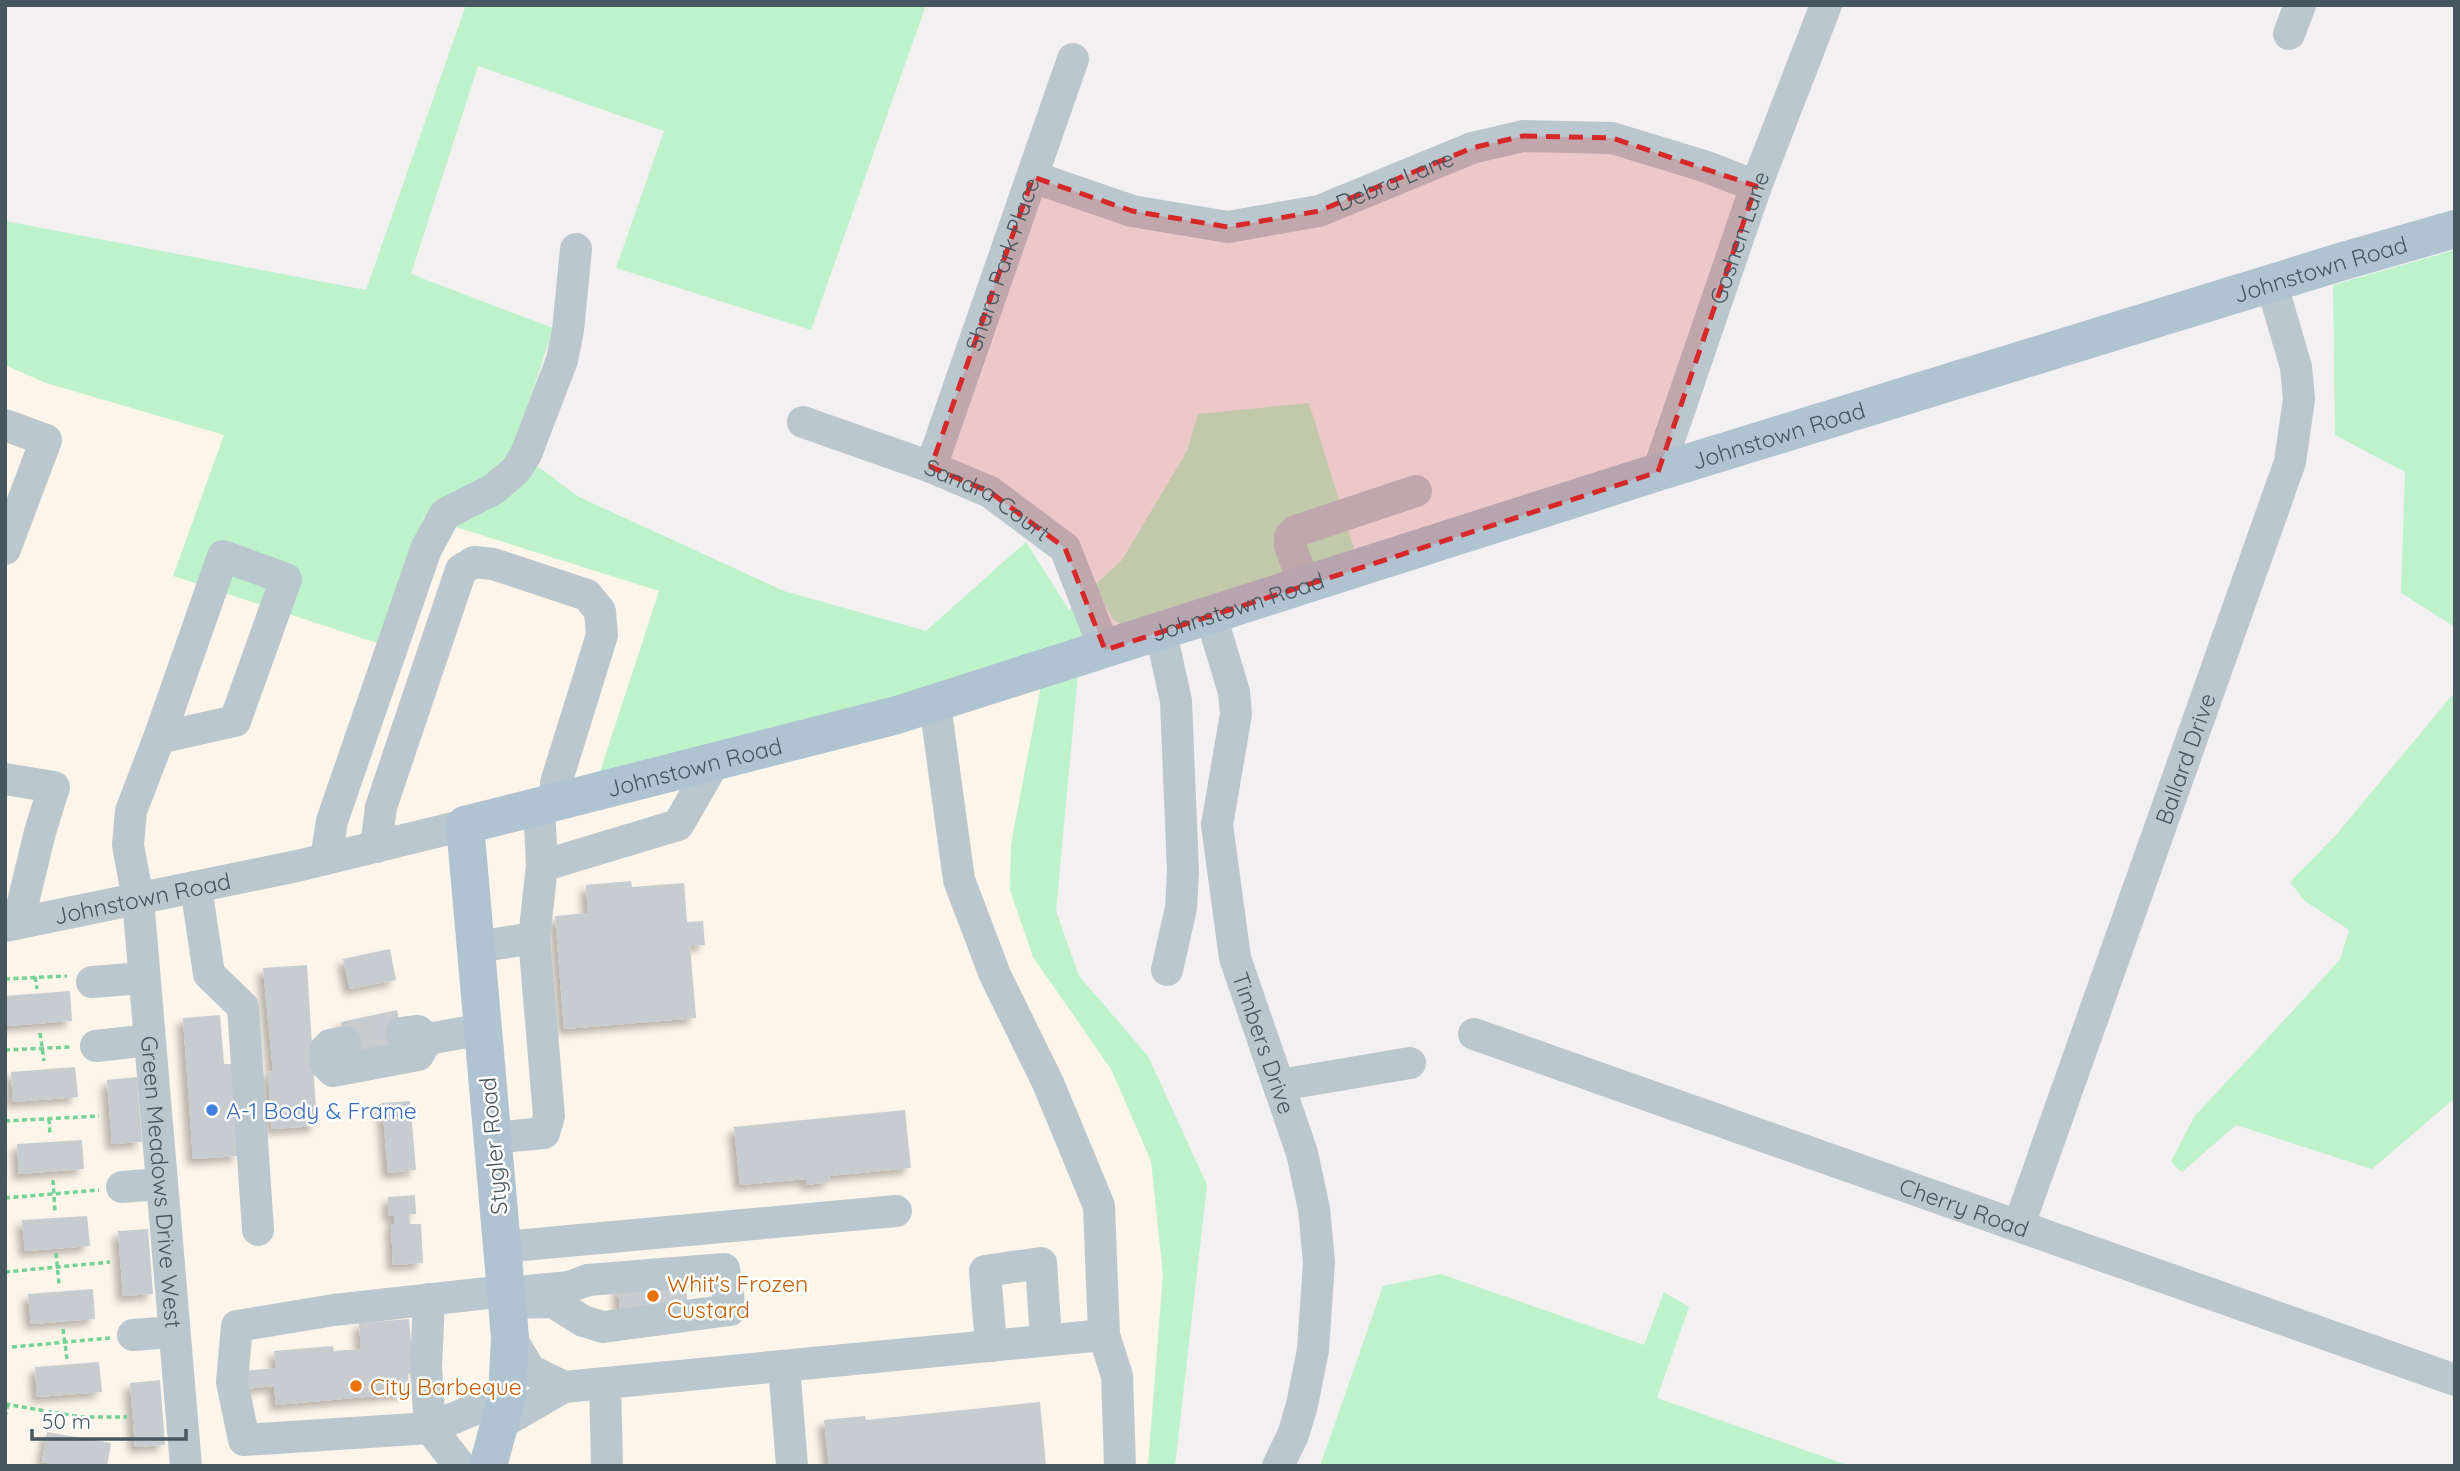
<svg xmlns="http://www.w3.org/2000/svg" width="2460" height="1471" viewBox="0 0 2460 1471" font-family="Quicksand,sans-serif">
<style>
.commercial{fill:#fdf5ea}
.green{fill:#bdf2cb}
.building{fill:#c7ccd0;filter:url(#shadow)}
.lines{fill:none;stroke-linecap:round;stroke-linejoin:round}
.minor-tunnel{stroke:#c8cacc;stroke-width:32;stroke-dasharray:32 16;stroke-linecap:butt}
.path{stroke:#73d296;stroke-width:3.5;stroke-dasharray:5 3.5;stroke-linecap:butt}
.minor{stroke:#bbc7ce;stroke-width:32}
.major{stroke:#afc4d0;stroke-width:38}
.marked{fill:#d62828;fill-opacity:0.2;stroke:#d62828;stroke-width:5;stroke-dasharray:14 9;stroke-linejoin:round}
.shop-dot{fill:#3f7fe0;stroke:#fff;stroke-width:2.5}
.food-dot{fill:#e8710a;stroke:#fff;stroke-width:2.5}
.labels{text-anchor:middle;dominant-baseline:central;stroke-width:5;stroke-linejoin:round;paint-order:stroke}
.street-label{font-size:23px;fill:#47575f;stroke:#fff}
.shop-label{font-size:23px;fill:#366cbe;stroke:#fff;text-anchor:start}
.food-label{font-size:23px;fill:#c56008;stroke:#fff;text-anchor:start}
</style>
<defs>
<filter id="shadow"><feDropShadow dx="-6" dy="6" stdDeviation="3.5" flood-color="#0004"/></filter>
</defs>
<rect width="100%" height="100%" fill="#f3f0f1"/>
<path class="commercial" d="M5 365 46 383 224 434 174 576 424 517 660 591 599 774 1041 686 1011 844 1010 890 1033 957 1111 1069 1151 1161 1163 1274 1148 1466H5Z"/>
<g class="green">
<path d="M466 5H926L811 330 616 268 664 131 478 66 411 274 553 328 514 449 579 497 784 591 926 631 1026 542 1069 610 1078 601 1082 625V639L932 694 599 775 659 591 424 517 383 645 173 576 224 435 46 383 5 365V221L366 290Z"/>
<path d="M2455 250V627L2401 593 2405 472 2335 435 2333 285Z"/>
<path d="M1309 403 1357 558 1124 627 1113 619 1094 586 1122 560 1187 451 1198 414Z"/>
<path d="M1078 674 1056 911 1079 976 1148 1056 1207 1185 1175 1466H1148L1163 1274 1151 1161 1111 1069 1033 957 1010 890 1011 844 1041 686Z"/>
<path d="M2455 692V1098L2372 1169 2236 1125 2182 1172 2171 1162 2194 1117 2340 960 2349 930 2305 901 2290 882 2336 835Z"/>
<path d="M1441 1274 1644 1345 1664 1292 1689 1307 1657 1398 1850 1466H1320L1383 1286Z"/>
</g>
<g class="building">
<path d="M631 881 632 887 684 883 687 922 703 921 705 945 690 946 696 1018 564 1029 555 916 588 913 586 885Z"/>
<path d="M390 949 396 980 350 989 343 959Z"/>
<path d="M307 965 317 1126 272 1129 268 1072 273 1071 263 968Z"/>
<path d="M70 991 72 1021 7 1026 5 996Z"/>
<path d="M397 1010 405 1048 349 1060 341 1022Z"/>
<path d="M220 1015 224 1064H232L239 1156 193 1159 183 1018Z"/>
<path d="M75 1067 78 1097 13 1102 11 1072Z"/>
<path d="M137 1077 142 1142 112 1144 107 1080Z"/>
<path d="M410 1101 416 1170 388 1173 382 1103Z"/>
<path d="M905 1110 911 1168 829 1176 830 1182 806 1185V1179L740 1185 734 1127Z"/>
<path d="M82 1140 84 1169 19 1174 17 1144Z"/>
<path d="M415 1195 416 1214H409L410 1224H421L423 1263 393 1265 391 1224H394V1216H389L388 1197Z"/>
<path d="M87 1216 90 1246 25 1251 22 1220Z"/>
<path d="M148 1229 153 1294 123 1296 118 1231Z"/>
<path d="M685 1280 688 1306 620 1312 618 1286Z"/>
<path d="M93 1289 95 1319 31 1324 28 1294Z"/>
<path d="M409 1319 414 1373 408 1374 409 1393 276 1405 274 1386 244 1389 242 1371 276 1368 274 1351 333 1346 334 1351 361 1349 359 1323Z"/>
<path d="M99 1362 102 1392 37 1397 35 1367Z"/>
<path d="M160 1380 165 1445 135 1447 130 1383Z"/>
<path d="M1040 1402 1046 1466H829L824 1420 865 1416 866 1420Z"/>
<path d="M47 1432 111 1443 107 1466H63L42 1462Z"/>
</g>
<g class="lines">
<path class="minor-tunnel" d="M345 1042 402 1033"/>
<g class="path">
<path d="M35 977 37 989"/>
<path d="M5 979 67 976"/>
<path d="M40 1033 44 1061"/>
<path d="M5 1050 70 1047"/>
<path d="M49 1119 50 1135"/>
<path d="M5 1121 99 1116"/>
<path d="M53 1180 55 1212"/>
<path d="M5 1198 99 1190"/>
<path d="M56 1253 59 1284"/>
<path d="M5 1272 110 1262"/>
<path d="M63 1329 67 1359"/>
<path d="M12 1347 110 1338"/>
<path d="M5 1404 81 1417 79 1433"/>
<path d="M5 1417 8 1404"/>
<path d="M81 1417H127"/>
</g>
<g class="minor">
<path d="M2289 34 2300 5"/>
<path id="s1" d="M1033 177 1132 211 1228 227 1319 211 1472 148 1523 136 1612 138 1704 166 1756 186"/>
<path id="s2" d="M803 422 931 467 990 492 1065 548 1105 650"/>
<path d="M5 425 46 440 5 549"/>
<path id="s3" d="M931 467 1073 59"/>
<path id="s4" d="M1658 472 1756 186 1826 5"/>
<path d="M1305 586 1290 546V537L1296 531 1416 491"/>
<path id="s5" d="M1211 616 1234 692 1236 714 1217 825 1235 958 1302 1153 1314 1209 1319 1262 1313 1350 1302 1405 1293 1435 1278 1466"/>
<path d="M1161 633 1176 701 1183 871 1181 908 1167 970"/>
<path d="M935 704 959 880 995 975 1048 1083 1099 1206 1104 1335"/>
<path id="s6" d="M159 738 223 556 286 579 235 721 159 738 131 811 128 845 138 899 186 1466"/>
<path d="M5 779 54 787 40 832 18 923"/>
<path d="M539 806 542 866 678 825 715 761"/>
<path d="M376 847 381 807 461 570 474 562 493 564 587 595 600 611 602 635 556 783V801"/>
<path d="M326 859 332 821 426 549 445 514 494 489 516 470 526 454 562 360 568 330 576 249"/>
<path d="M196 887 209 974 243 1007 258 1230"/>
<path id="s7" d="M5 926 297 866 465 825"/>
<path d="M476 947 534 938"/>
<path d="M92 982 143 978"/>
<path id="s8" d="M1474 1034 2455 1380"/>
<path d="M428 1039 483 1029"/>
<path d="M345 1042 330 1045 325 1050V1063L333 1071 418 1055 428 1039 418 1031 402 1033"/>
<path d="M96 1046 149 1040"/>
<path d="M1280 1085 1410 1063"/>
<path d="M493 1138 544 1133 549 1116 534 938 542 866"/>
<path d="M122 1187 161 1184"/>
<path id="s9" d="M2019 1225 2290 462 2299 399 2296 367 2272 285"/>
<path d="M502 1247 896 1211"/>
<path d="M506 1291 334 1310 237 1326 232 1382 244 1440 430 1428 507 1396"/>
<path d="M429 1299 426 1368 430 1428 460 1466"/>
<path d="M506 1303 553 1302 583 1321 603 1327 730 1310 724 1269 588 1280 569 1287 527 1291 522 1293 521 1302"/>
<path d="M133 1335 174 1332"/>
<path d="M510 1337 530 1370 564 1387"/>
<path d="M991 1346 985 1271 1041 1263 1046 1340"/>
<path d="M784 1366 792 1466"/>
<path d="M605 1383 607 1466"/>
<path d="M500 1424 564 1387 1104 1335 1117 1376 1120 1466"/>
</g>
<path class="major" id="s10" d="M488 1466 507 1396 510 1337 465 825 897 715 1658 472 2340 262 2455 229"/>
</g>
<path class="marked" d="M1523 136 1612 138 1756 186 1658 472 1105 650 1065 548 990 492 931 467 1033 177 1132 211 1228 227 1319 211 1472 148Z"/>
<circle class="shop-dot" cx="212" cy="1110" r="7"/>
<g class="food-dot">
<circle cx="653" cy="1296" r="7"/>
<circle cx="356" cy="1386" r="7"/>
</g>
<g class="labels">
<g class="street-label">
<text stroke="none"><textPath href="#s1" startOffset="376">Debra Lane</textPath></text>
<text stroke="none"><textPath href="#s4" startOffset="248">Goshen Lane</textPath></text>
<text stroke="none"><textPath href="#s3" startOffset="215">Shara Park Place</textPath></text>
<text stroke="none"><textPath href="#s10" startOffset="2583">Johnstown Road</textPath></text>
<text stroke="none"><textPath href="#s10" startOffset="2016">Johnstown Road</textPath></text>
<text stroke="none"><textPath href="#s2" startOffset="201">Sandra Court</textPath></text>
<text stroke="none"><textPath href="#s10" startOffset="1449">Johnstown Road</textPath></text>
<text stroke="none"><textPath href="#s9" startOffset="495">Ballard Drive</textPath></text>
<text stroke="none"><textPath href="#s10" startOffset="882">Johnstown Road</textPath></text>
<text stroke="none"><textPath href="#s7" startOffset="140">Johnstown Road</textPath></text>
<text stroke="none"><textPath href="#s5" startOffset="438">Timbers Drive</textPath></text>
<text transform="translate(493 1146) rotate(-95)">Stygler Road</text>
<text stroke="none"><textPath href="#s6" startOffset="940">Green Meadows Drive West</textPath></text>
<text stroke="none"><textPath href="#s8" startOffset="520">Cherry Road</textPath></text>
</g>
<g class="shop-label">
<text x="226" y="1110">A-1 Body &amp; Frame</text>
</g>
<g class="food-label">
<text x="667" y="1283">Whit's Frozen<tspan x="667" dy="26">Custard</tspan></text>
<text x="370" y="1386">City Barbeque</text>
</g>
</g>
<rect width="2460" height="1471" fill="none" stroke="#47575f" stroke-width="14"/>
<path d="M32 1429v10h154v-10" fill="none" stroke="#47575f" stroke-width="3.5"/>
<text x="42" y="1429" font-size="21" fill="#47575f" stroke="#ffffff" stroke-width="5" paint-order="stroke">50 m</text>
</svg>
